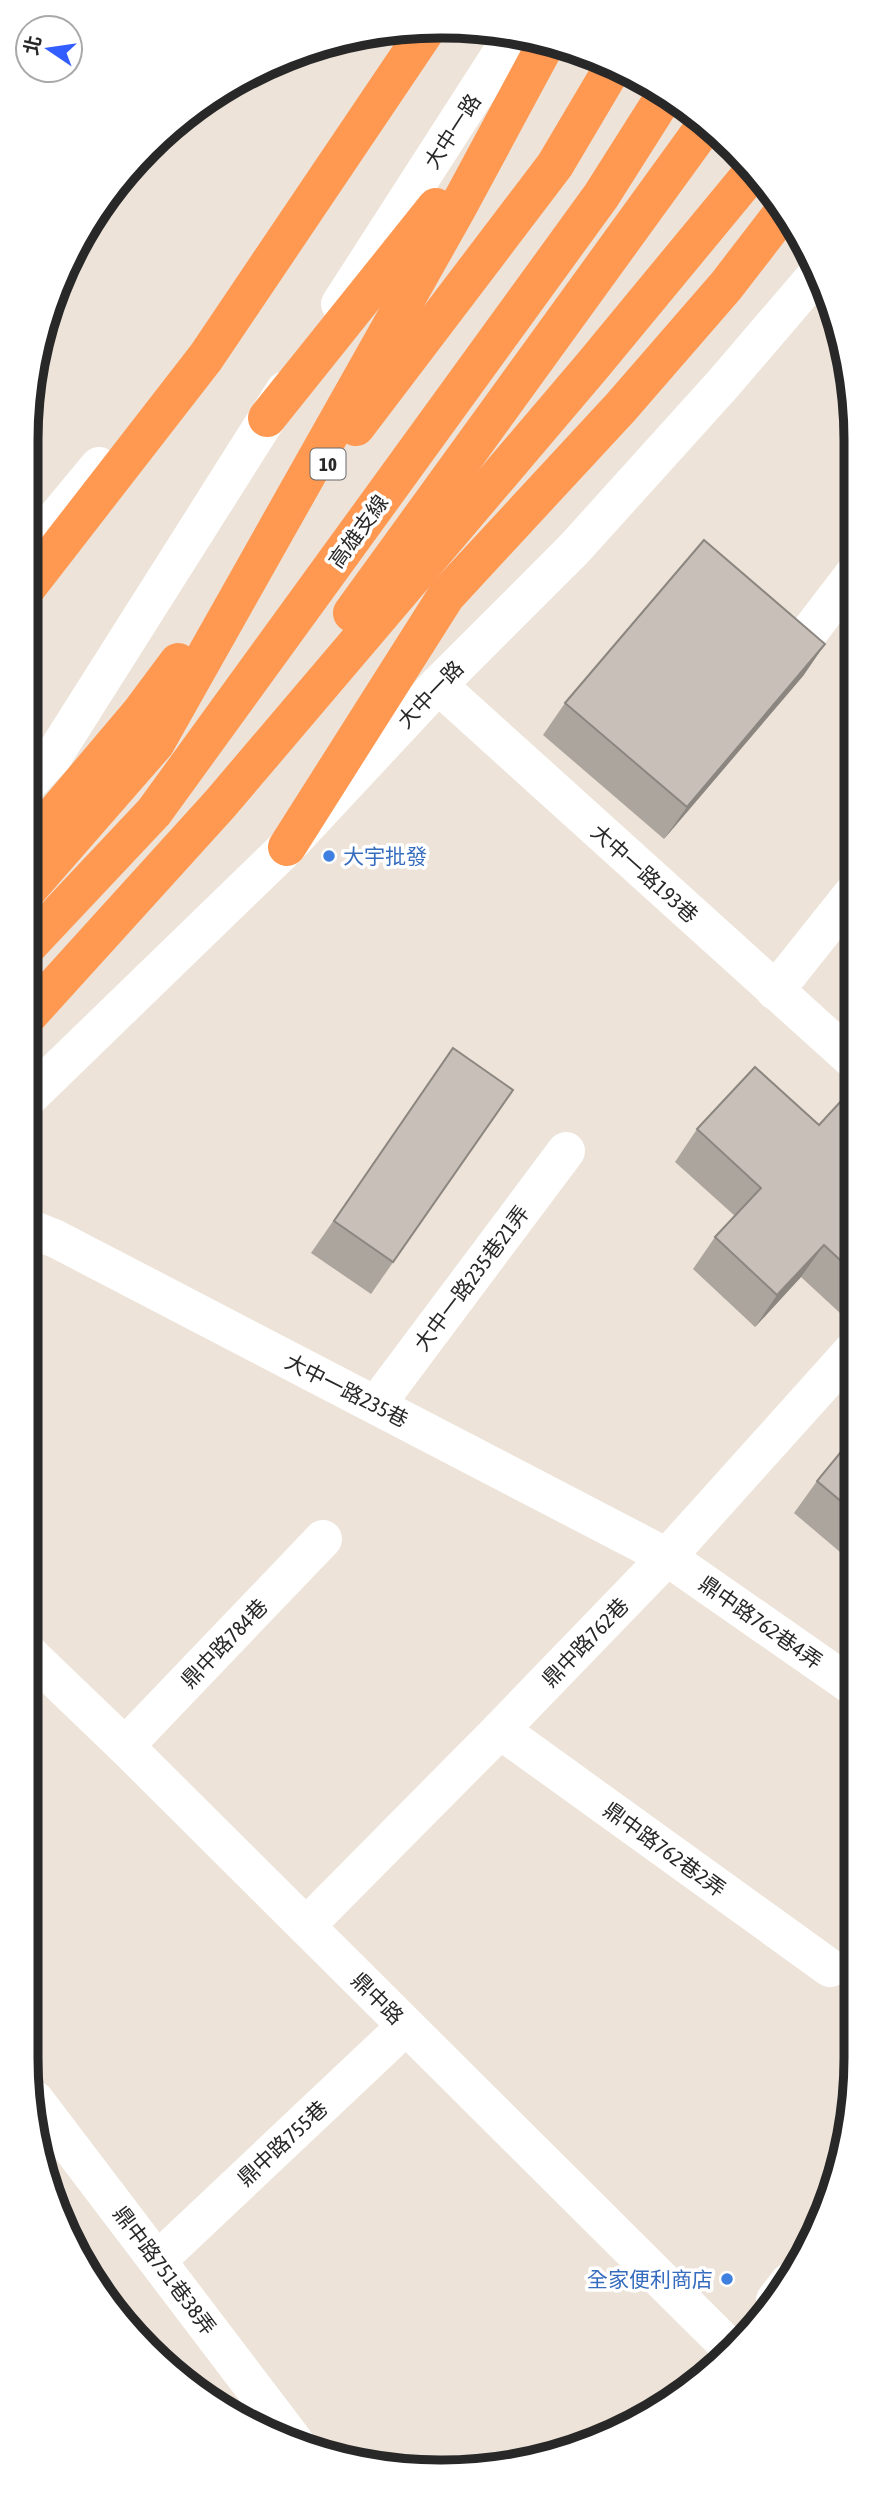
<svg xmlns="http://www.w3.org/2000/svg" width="882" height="2499" viewBox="0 0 882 2499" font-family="'Asap Condensed','Noto Sans TC',sans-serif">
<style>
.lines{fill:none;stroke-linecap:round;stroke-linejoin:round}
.path{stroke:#c7c7c7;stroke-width:4.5;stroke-dasharray:5 3.5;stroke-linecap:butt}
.minor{stroke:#fff;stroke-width:38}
.highway{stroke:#ff9851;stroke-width:38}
.wall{fill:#aca59e}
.shaded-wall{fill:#8c8681}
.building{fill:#c8c0b8;stroke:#8c8681;stroke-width:2}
.shop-dot{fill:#3f7fe0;stroke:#fff;stroke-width:2.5}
.labels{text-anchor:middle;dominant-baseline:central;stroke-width:7;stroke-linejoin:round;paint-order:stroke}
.shield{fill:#fff;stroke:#686868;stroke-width:2}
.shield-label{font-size:19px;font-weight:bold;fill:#282828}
.street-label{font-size:21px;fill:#282828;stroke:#fff}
.shop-label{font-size:21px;fill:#366cbe;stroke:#fff;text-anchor:start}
.rim{fill:none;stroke:#282828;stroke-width:9}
</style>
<rect width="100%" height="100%" fill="#ede3d8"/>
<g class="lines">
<path class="path" d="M102 2288 146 2344"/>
<g class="minor">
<path d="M340 304 511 38"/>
<path d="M26 554 99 466"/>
<path d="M804 639 853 575"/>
<path d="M438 685 854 1061"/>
<path d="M26 786 53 757 285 390"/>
<path d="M775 991 853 893"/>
<path d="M26 1100 287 847 438 685 574 549 723 384 818 273"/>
<path d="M26 1227 56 1239 667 1557 855 1688"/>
<path d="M376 1405 566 1151"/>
<path d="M26 1651 125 1746 728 2346"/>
<path d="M500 1730 830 1968"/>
<path d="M125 1746 323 1539"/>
<path d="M306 1926 500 1730 667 1557 854 1349"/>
<path d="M35 2100 294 2441"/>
<path d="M158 2260 406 2026"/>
<path d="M775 2300 789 2282"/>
</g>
<g class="highway">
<path d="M267 418 436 207"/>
<path d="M356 427 555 165 613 67"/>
<path d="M26 589 206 357 425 32"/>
<path d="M352 613 704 127"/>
<path d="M287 847 446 596 621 407 726 286 783 212"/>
<path d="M26 848 140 713 178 662"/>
<path d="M26 892 156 743 457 209 548 40"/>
<path d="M26 948 154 812 601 196 665 95"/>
<path d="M26 1018 220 804 593 365 754 170"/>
</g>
</g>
<g class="wall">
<path d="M825 644 803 676 664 839 543 735 565 703Z"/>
<path d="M453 1048 513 1090 371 1294 311 1253Z"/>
<path d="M854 1087V1298L840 1313 801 1277 755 1327 693 1269 715 1237 735 1216 675 1162 697 1129 819 1125Z"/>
<path d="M854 1436 855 1560 853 1563 794 1513 817 1481Z"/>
</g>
<g class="shaded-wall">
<path d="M825 644 803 676 664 839 687 807Z"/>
<path d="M824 1245 801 1277 755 1327 777 1295Z"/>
<path d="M854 1294V1298L840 1313Z"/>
</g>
<g class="building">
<path d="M704 540 825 644 687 807 565 703Z"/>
<path d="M453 1048 513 1090 393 1262 334 1221Z"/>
<path d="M755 1067 819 1125 854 1087V1273L824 1245 777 1295 715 1237 761 1188 697 1129Z"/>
<path d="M854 1436 855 1513 817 1481Z"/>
</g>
<g class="shop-dot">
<circle cx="329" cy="856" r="7"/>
<circle cx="727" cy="2279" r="7"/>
</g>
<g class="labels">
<rect class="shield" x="310.5" y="448.5" width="35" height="31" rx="5"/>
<g class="shield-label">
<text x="328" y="464">10</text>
</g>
<g class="street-label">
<text transform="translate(452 131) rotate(-57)">大中一路</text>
<text transform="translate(358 531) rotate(-54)">高雄支線</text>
<text transform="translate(430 694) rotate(-46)">大中一路</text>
<text transform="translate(645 873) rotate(42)">大中一路193巷</text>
<text transform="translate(471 1278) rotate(-53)">大中一路235巷21弄</text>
<text transform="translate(347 1390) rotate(27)">大中一路235巷</text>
<text transform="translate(761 1622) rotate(35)">鼎中路762巷4弄</text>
<text transform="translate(585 1642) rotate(-46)">鼎中路762巷</text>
<text transform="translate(224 1643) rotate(-46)">鼎中路784巷</text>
<text transform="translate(665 1849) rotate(36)">鼎中路762巷2弄</text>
<text transform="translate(378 1998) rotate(45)">鼎中路</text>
<text transform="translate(282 2143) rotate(-43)">鼎中路755巷</text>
<text transform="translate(165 2270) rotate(53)">鼎中路751巷38弄</text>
</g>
<g class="shop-label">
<text x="343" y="856">大宇批發</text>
<text x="713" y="2279" text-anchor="end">全家便利商店</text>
</g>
</g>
<path d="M0 0H882V2499H0ZM440 38H442A402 402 0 0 1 844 440V2058A402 402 0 0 1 442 2460H440A402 402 0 0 1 38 2058V440A402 402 0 0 1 440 38Z" fill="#fff" fill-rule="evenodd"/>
<path class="rim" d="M440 38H442A402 402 0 0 1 844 440V2058A402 402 0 0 1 442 2460H440A402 402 0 0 1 38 2058V440A402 402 0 0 1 440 38Z"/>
<g transform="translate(49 49) rotate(283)"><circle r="33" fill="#ffffff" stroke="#a9a9a9" stroke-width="2"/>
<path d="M0-5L12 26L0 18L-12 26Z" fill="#335eff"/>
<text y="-10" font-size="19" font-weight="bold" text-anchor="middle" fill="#282828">北</text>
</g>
</svg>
